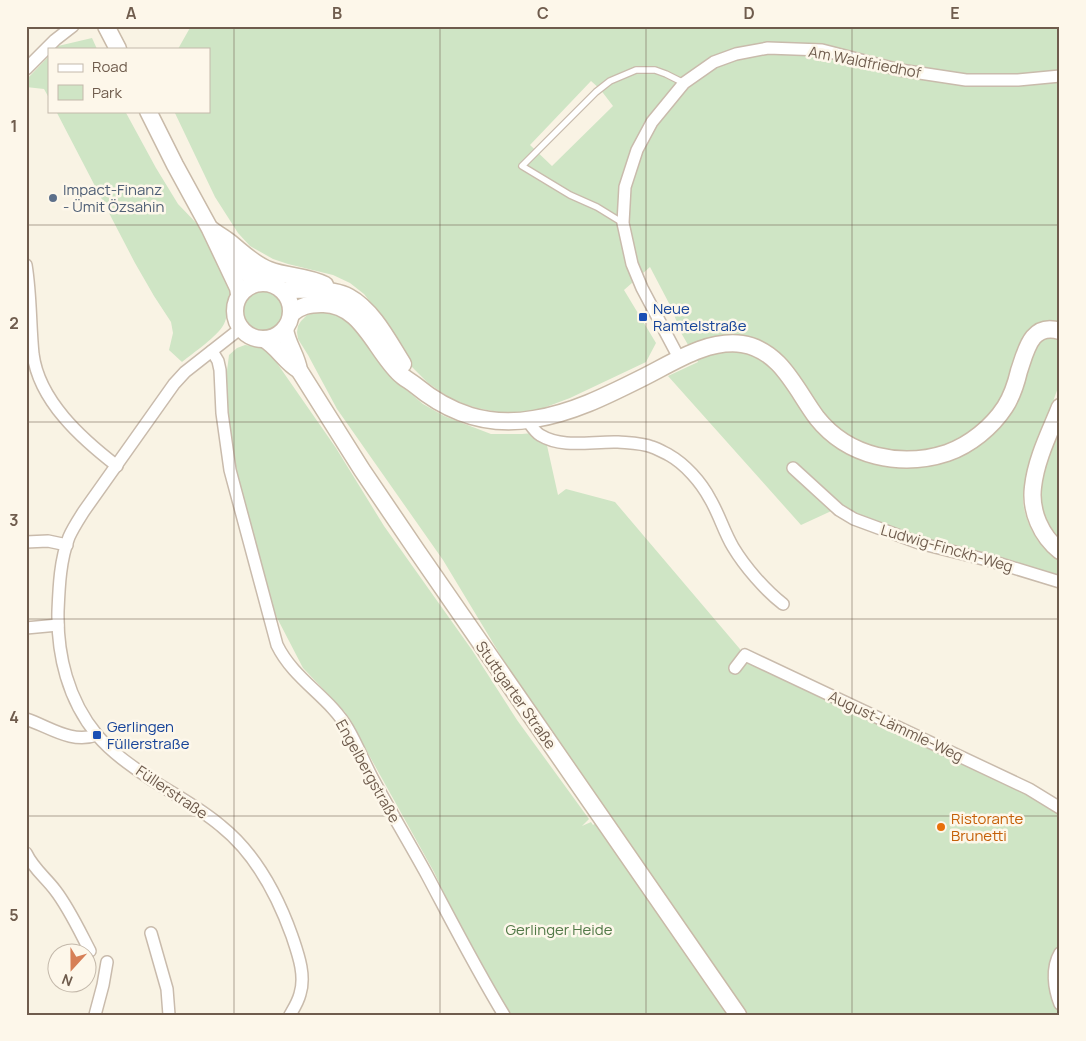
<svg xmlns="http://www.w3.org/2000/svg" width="1086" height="1041" viewBox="0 0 1086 1041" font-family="Manrope,sans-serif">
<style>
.green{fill:#cfe5c5;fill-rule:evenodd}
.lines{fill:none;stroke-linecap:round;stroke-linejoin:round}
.service-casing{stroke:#c9bbac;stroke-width:8}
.minor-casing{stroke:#c9bbac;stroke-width:14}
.secondary-casing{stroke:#c9baa8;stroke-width:19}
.service{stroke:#fff;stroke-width:5.5}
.minor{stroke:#fff;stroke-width:11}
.secondary{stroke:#fff;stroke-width:16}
.grid{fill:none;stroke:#6f5c4d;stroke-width:1;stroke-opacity:0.55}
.service-dot{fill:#5c6f8a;stroke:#fdf7ea;stroke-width:2}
.transit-dot{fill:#1a4fb4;stroke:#fdf7ea;stroke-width:2}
.food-dot{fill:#e8710a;stroke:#fdf7ea;stroke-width:2}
.labels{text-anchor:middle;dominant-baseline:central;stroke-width:5;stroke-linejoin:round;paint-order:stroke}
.street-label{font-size:15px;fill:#6f5c4d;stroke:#fdf7ea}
.service-label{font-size:15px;fill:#4e5e75;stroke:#fdf7ea;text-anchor:start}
.transit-label{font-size:15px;fill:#164399;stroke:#fdf7ea;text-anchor:start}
.food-label{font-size:15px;fill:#c56008;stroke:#fdf7ea;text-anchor:start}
.park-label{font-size:15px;fill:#537a49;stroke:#fdf7ea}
.neatline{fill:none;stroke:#6f5c4d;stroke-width:2}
.grid-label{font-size:16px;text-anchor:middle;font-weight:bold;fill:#6f5c4d}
</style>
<rect width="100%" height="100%" fill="#f9f3e4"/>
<g class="green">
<path d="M191 26H1060V382L1026 477C1025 485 1023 493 1023 501 1025 524 1040 550 1060 561V576L1007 559 918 538 888 528 840 507 801 525 668 376 698 362 680 331 672 309 650 267 624 290 656 343 646 362 570 398 538 410 524 413 508 414 477 408 464 404 450 398 428 383 411 366 395 344 385 321 364 294 350 283 333 275 288 264 273 259 250 246 238 233 215 197 174 111H209V49H178ZM591 81 600 89 613 106 552 166 530 145Z"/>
<path d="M92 38 97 49H56L58 46Z"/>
<path d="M49 56V98L44 89 26 87V80Z"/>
<path d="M56 111H125L156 168 178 204 201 228 231 289C231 295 230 299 228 305 227 312 227 318 224 324 218 336 193 353 182 362L169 350 173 333 171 322 154 296 135 263Z"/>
<circle cx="262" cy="311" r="20"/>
<path d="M320 312H328L344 318 355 328 379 362 397 382 423 404 444 416 491 434H522L544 432 558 495 566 489 615 502 745 655 1060 808V1015H747L556 747 443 560 337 409 308 355 298 339 297 332 298 326 301 321 307 315Z"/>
<path d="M245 345 260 347 272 356 336 448 384 526 472 650 517 720 589 819 582 826 591 822 593 825 596 823 729 1015H506L436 887 440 885 434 872 345 712 303 668 274 612 239 493 230 437 226 379 229 355 237 348Z"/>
<path d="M1060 425V540C1026 507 1046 461 1060 425Z"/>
</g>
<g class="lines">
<g class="service-casing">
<path id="service" d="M623 223 597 207 570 195 522 166 596 92 610 81 636 70H655L666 74 684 83"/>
</g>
<g class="minor-casing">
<g id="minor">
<path d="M26 69 55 40 73 26"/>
<path d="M26 265C31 295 30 325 33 354 39 401 82 439 117 466"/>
<path d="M241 328 185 372 174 384 84 511C79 519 73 528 69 537 60 560 59 587 58 611 57 655 68 700 97 735 112 753 133 767 152 780 175 795 200 808 221 826 256 854 277 894 292 936 298 954 306 975 300 994 298 1002 294 1008 290 1015"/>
<path d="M212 351 218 361 220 370 222 413 230 470 277 645C294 680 330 697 348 729 358 746 365 765 375 783 392 814 410 844 427 875 452 922 476 969 504 1015"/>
<path d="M679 358 642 288 632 264 623 223 625 187 637 150 652 122 684 83 714 62 736 54 768 48 822 50 900 70 966 80H1018L1060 76"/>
<path d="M527 420C531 425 534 431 540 435 563 449 592 441 618 442 629 443 642 443 652 447 658 449 663 452 669 455 685 464 701 482 710 499 719 514 724 532 733 547 745 567 765 590 783 604"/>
<path d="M793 468 839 510 854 519 919 543 991 561 1060 582"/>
<path d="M26 542 48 541 67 545"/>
<path d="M26 628 58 625"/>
<path d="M735 668 745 655 1029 789 1060 808"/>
<path d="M26 719C50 727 71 744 97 735"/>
<path d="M26 853C33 868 45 877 55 890 69 908 79 930 90 951"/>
<path d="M151 933 167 989 169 1015"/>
<path d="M1060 953C1051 968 1054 989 1060 1004"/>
<path d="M95 1015 103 985 107 962"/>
</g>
</g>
<g class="secondary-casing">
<g id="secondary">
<path d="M106 26 118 49"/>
<path d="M148 111 175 165 210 229 238 288 239 294"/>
<path d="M212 230C217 234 223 237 228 241 241 251 253 264 269 270 287 277 307 276 325 285"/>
<path d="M228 250 252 279 259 282"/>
<circle cx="263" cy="311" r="28"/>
<path d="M284 291C293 289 302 290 311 290 324 290 338 291 349 297 373 310 389 342 403 364"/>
<path d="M291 314C300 306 309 304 321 304 361 302 375 351 400 374 404 378 410 381 415 385 450 414 488 427 534 419 572 413 606 396 640 379 671 364 706 339 742 344 781 350 796 390 817 418 848 457 901 468 947 453 970 445 992 427 1005 407 1012 396 1016 384 1019 371 1026 351 1031 322 1060 331"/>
<path d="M285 329C287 344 297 356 299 370L362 470 417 551 738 1015"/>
<path d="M264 339C278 347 285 362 299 370"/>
<path d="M1060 407C1050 432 1036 459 1033 487 1030 511 1041 536 1060 551"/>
</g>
</g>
<use href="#service" class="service"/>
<use href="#minor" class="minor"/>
<use href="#secondary" class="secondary"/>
</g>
<path class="grid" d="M234 26V1015M440 26V1015M646 26V1015M852 26V1015M26 225H1060M26 422H1060M26 619H1060M26 816H1060"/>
<circle class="service-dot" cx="53" cy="198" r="5"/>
<g class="transit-dot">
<rect x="638" y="312" width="10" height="10" rx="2.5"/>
<rect x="92" y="730" width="10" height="10" rx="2.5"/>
</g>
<circle class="food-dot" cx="941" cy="827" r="5"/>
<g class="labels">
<g class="street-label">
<text transform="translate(865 62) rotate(11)">Am Waldfriedhof</text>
<text transform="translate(947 548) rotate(16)">Ludwig-Finckh-Weg</text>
<text transform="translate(516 695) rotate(55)">Stuttgarter Straße</text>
<text transform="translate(896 726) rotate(25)">August-Lämmle-Weg</text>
<text transform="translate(368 771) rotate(61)">Engelbergstraße</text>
<text transform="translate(172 792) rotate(34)">Füllerstraße</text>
</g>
<g class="service-label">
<text x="63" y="189">Impact-Finanz<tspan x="63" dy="17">- Ümit Özsahin</tspan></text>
</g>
<g class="transit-label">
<text x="653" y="308">Neue<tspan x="653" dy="17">Ramtelstraße</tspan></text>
<text x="107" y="726">Gerlingen<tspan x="107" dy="17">Füllerstraße</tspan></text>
</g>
<g class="food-label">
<text x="951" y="818">Ristorante<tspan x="951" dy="17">Brunetti</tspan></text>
</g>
<g class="park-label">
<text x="559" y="929">Gerlinger Heide</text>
</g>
</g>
<rect width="1086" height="1041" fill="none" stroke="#fdf7ea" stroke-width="55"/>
<rect x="48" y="48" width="162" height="65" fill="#fdf7ea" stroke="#c4b9ab"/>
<rect x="58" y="64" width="25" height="8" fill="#ffffff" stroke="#c4b9ab"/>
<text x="92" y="72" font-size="15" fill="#6f5c4d">Road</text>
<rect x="58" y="85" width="25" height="15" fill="#cfe5c5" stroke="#c4b9ab"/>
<text x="92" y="98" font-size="15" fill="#6f5c4d">Park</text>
<g transform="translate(72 968) rotate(201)"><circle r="24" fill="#fdf7ea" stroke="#c4b9ab"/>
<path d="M0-4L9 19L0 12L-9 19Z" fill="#d67f56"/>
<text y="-8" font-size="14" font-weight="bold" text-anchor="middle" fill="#6f5c4d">N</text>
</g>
<rect x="28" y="28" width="1030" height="986" class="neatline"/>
<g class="grid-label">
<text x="131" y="19">A</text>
<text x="337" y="19">B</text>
<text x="543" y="19">C</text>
<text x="749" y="19">D</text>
<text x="955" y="19">E</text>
<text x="14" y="132">1</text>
<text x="14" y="329">2</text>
<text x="14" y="526">3</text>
<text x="14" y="723">4</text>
<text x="14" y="921">5</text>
</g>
</svg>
